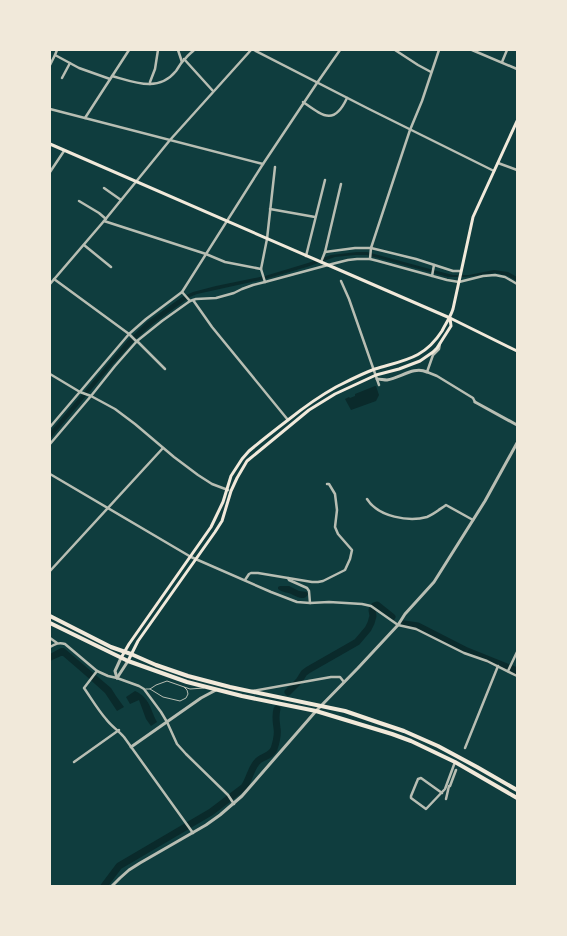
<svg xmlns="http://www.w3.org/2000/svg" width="567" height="936" viewBox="0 0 567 936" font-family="'Source Serif 4',serif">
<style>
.water{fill:#0a2a2b}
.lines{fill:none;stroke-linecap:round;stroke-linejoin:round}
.river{stroke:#0a2a2b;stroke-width:7}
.service{stroke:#b8beb3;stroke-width:1}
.minor{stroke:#b8beb3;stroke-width:2.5}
.tertiary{stroke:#b8beb3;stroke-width:3}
.secondary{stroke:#f1e9da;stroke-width:3}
.trunk{stroke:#f1e9da;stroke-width:4}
</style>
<rect width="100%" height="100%" fill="#0f3d3e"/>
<g class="water">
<path d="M357 252H367L441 272 453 275H469L494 270 508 272 517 277V281L508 276 496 273 465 277H448L367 255H355L335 257 307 267 265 279 197 294 190 297 153 324 136 339 113 364 50 439V432L128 340 147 322 182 297 193 292 216 286 265 276 308 263 331 255Z"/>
<path d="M375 386H376L379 395 376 401 351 410 345 399 349 397 350 398 355 396V394Z"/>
<path d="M280 586H289L299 591 307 592 308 594C306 597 306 598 302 598 299 598 296 596 293 595 288 592 283 593 278 589V587Z"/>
<path d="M61 648H64L111 688 116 696 124 707 117 711 105 693 85 675 63 656H61L50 661V654Z"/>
<path d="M135 691C150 698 150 709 157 722L151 726 146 719 139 700 130 704 126 697Z"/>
</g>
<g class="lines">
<g class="river">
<path d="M404 624 418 626 467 651 517 671"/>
<path d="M288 692 299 681 304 673 308 670 357 642 368 629 371 623 373 616 372 610 374 606 377 605 392 617"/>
<path d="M104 886 119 866 211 812 244 787C250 779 251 766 259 760 264 756 271 756 274 749 276 743 278 734 277 728 276 721 275 716 277 709"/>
</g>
<g class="service">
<path d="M146 689H150L156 685 167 681 190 689 204 688"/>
<path d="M150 689 163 697 180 701 186 698 188 694 187 690 184 687"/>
</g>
<g class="minor">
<path d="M57 50 55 55 79 68 110 79"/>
<path d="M178 50 182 62"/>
<path d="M254 50 369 109 494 171"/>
<path d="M395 50 418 65 431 72"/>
<path d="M472 50 517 69"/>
<path d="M184 59 213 91"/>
<path d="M502 62 507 50"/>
<path d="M50 65 55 55"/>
<path d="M112 76C134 82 158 93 176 71 179 67 181 62 185 59 188 55 191 53 194 50"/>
<path d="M62 78 70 63"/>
<path d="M150 84V82L155 69 158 50"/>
<path d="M303 102C323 116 334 126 347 98"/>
<path d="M50 109 263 164"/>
<path d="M85 118 129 50"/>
<path d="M498 163 517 170"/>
<path d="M50 172 64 151"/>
<path d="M104 188 121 200"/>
<path d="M79 201 99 213 106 219"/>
<path d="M270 209 315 217"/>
<path d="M104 221 206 254 225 262 261 269"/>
<path d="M84 245 111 267"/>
<path d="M325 252 355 248H371L416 259 453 271H461"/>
<path d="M306 256 325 180"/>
<path d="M370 259 371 248 398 166 410 130 422 101 439 50"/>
<path d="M321 262 325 252 341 184"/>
<path d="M432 276 434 265"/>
<path d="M54 279 129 334 137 342"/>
<path d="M341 281 349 299 379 385"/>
<path d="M265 282 261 269 267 239 275 167"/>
<path d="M50 284 104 221 170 140 251 50"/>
<path d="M182 292 190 301"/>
<path d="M193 300 212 327 288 420"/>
<path d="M137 341 165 369"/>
<path d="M440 343 439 349 433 355 427 372 437 376 473 398 475 402"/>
<path d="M50 374 80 392 91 396 115 409 135 424 174 457 198 475 212 484 228 490"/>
<path d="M50 427 129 334 146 319 182 292 263 164 317 83 340 50"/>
<path d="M50 444 91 396 115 366 137 341 162 321 190 301 196 299 216 298 234 293 242 289 253 285 265 282 328 265 348 260 357 259H370L378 261 447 280 459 282 483 276 495 275 505 277 512 281 517 284"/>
<path d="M50 474 191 557 271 592 297 602 310 603 329 602 362 604 371 606 398 625 416 629 464 653 487 661 517 676"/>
<path d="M367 499C378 517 409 522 427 517 434 514 440 509 446 505L473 520"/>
<path d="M50 571 163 448"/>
<path d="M288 578 289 580 307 588 309 591 310 603"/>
<path d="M245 580 249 574 251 573H258L312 582H318L323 581 345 570 350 559 352 550 338 534 335 527 337 510 335 494 329 484H327"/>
<path d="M50 638 57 643"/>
<path d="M50 647C55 644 59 642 65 644L97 671 108 676 117 678 139 686 144 689 161 712 167 722 177 744 186 754 228 795 234 804"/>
<path d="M97 671 84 688C91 698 98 710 106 719 111 726 118 730 124 737L193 833"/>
<path d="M508 671 517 652"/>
<path d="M252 691 331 677H340L344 682"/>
<path d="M465 748 498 666"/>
<path d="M74 762 119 730"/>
<path d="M450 786 456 770"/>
<path d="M442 793 421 778 418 779 411 796V798L426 809 445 789 455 762"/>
<path d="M446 799 449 786"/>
</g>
<g class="tertiary">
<path d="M377 379C380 379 384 380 387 380 401 378 413 366 427 372"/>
<path d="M475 402 517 425"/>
<path d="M117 678 115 671 121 658"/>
<path d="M117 678 128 661"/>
<path d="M131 747 201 698 216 690"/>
<path d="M112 886 120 878 129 870 140 863 206 825 220 815 242 796 316 711 358 668 398 625 405 614 434 582 485 501 517 443"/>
</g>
<g class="secondary">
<path d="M50 144 328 265 450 318 517 351"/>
<path d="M121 658 129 644 211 527 223 502 231 476 242 459 249 451C262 440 275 430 288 420 303 408 318 397 336 387 348 381 361 374 375 369 404 360 424 359 442 331 446 323 450 318 453 309L473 217 517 121"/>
<path d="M128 661 138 641 215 532 222 521 231 491 237 478 247 461 258 452 309 410 335 394 376 375 399 369 420 361 433 352 437 348 451 326 450 318"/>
</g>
<g class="trunk">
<path d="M50 616 111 647 131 654 156 665 188 676 230 687 345 711 380 723 404 731 438 746 477 767 517 790"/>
<path d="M50 623 128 661 187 682 242 696 316 711 392 734 411 741 455 762 517 798"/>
</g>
</g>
<rect width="567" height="936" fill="none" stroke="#f1e9da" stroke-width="102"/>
</svg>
